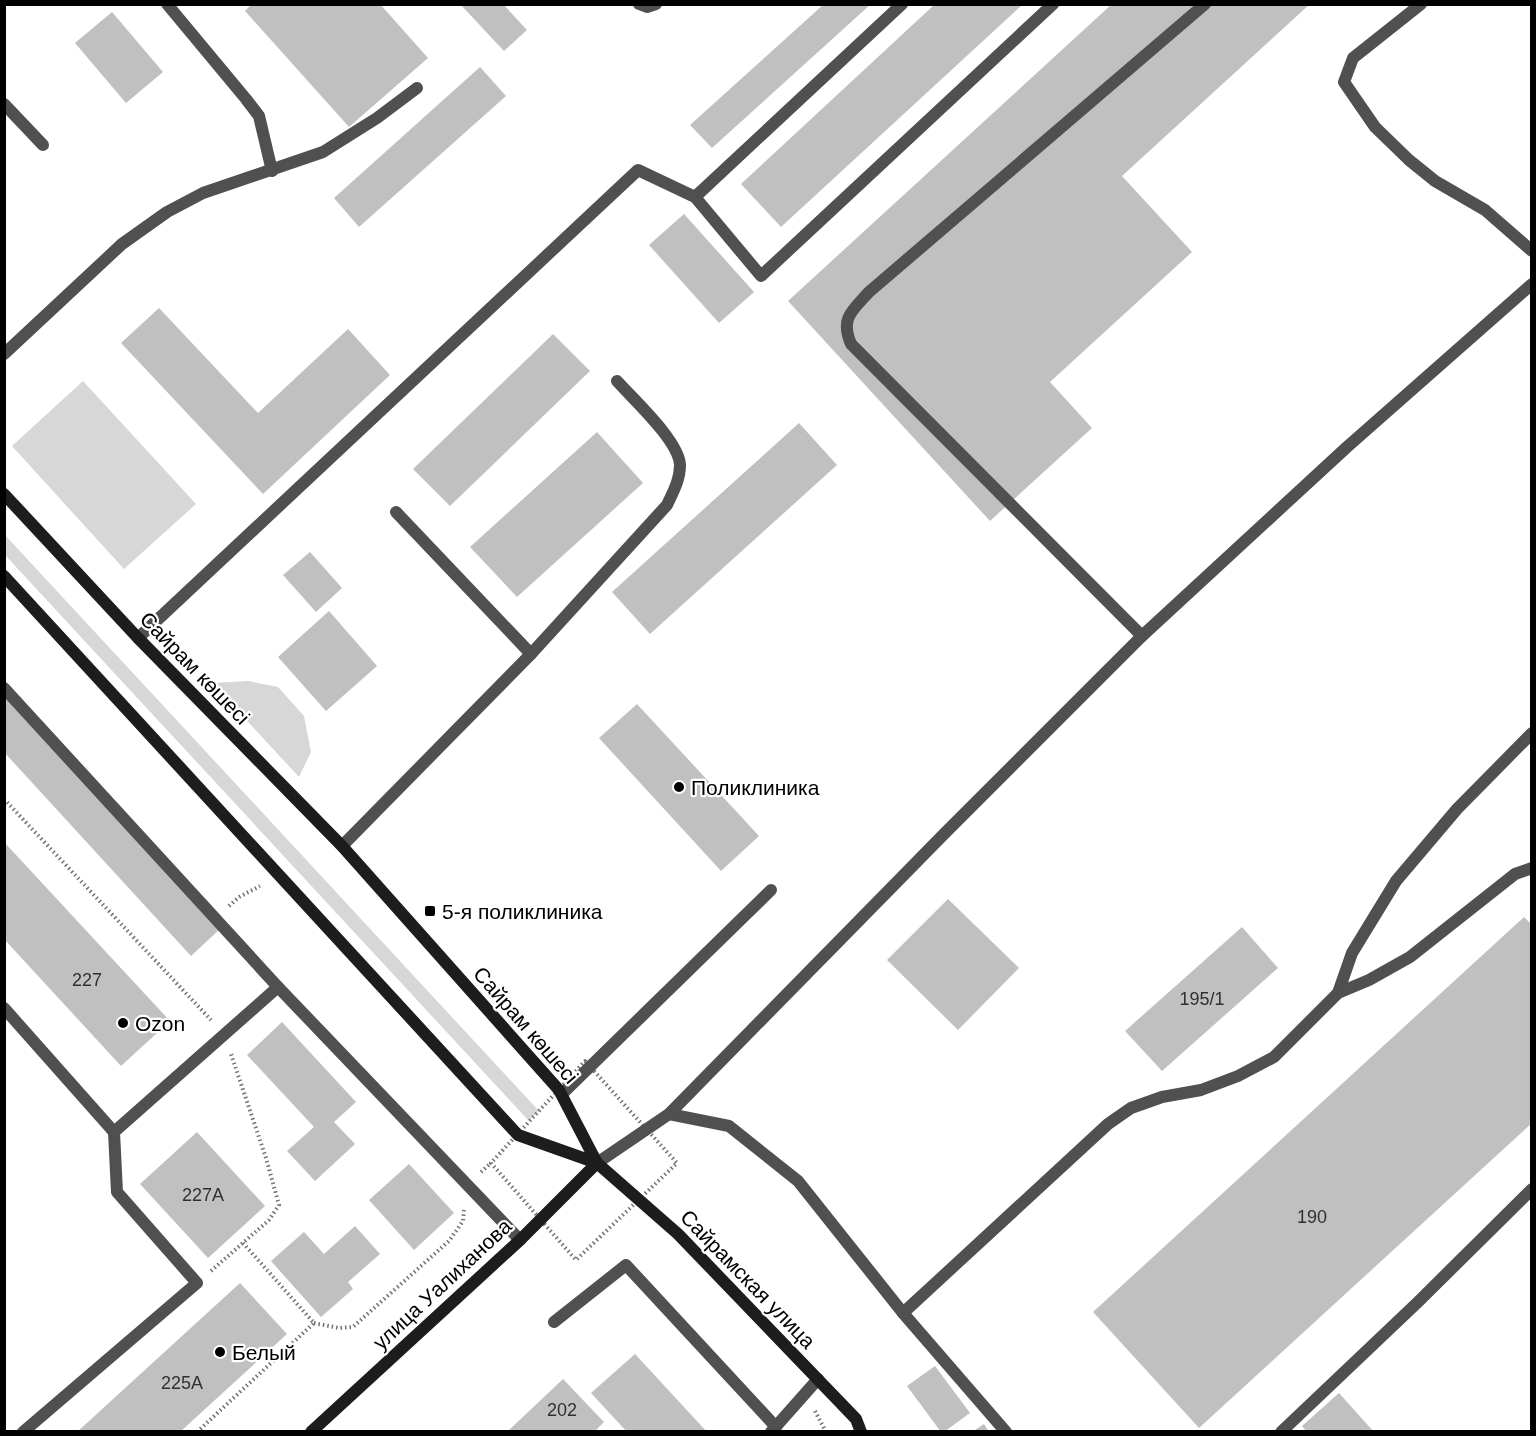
<svg xmlns="http://www.w3.org/2000/svg" width="1536" height="1436" viewBox="0 0 1536 1436" font-family="Arial,sans-serif">
<style>
.green{fill:#d7d7d7}
.building{fill:#c0c0c0}
.lines{fill:none;stroke-linecap:round;stroke-linejoin:round}
.path{stroke:#727272;stroke-width:4;stroke-dasharray:1.5 3;stroke-linecap:butt}
.service{stroke:#505050;stroke-width:12}
.minor{stroke:#505050;stroke-width:12}
.secondary{stroke:#1d1d1d;stroke-width:12}
.poi-dot{fill:#000;stroke:#fff;stroke-width:2}
.labels{text-anchor:middle;dominant-baseline:central;stroke-width:4.5;stroke-linejoin:round;paint-order:stroke}
.number-label{font-size:18px;fill:#303030}
.street-label{font-size:21px;fill:#000;stroke:#fff}
.poi-label{font-size:21px;fill:#000;stroke:#fff;text-anchor:start}
</style>
<rect width="100%" height="100%" fill="#fff"/>
<g class="green">
<path d="M83 381 196 504 124 569 12 446Z"/>
<path d="M5 535 539 1111 529 1121 5 555Z"/>
<path d="M248 681 278 687 304 716 311 752 299 777 212 683Z"/>
</g>
<g class="building">
<path d="M252 4H380L428 58 349 127 245 11Z"/>
<path d="M460 4H503L527 30 504 51Z"/>
<path d="M824 4H871L712 148 690 125Z"/>
<path d="M1112 4H1310L1122 176 1192 252 1050 382 1092 428 990 521 788 301Z"/>
<path d="M934 5H1022L781 227 741 184Z"/>
<path d="M112 12 163 72 126 103 75 43Z"/>
<path d="M480 67 506 96 359 227 334 198Z"/>
<path d="M684 214 754 292 719 323 649 245Z"/>
<path d="M159 308 258 413 348 329 390 375 263 494 121 343Z"/>
<path d="M553 334 590 371 450 506 413 469Z"/>
<path d="M799 423 837 465 650 634 612 592Z"/>
<path d="M597 432 643 483 517 597 470 547Z"/>
<path d="M310 552 342 588 316 612 283 575Z"/>
<path d="M329 611 377 666 326 711 278 657Z"/>
<path d="M4 690 221 928 191 956 4 752Z"/>
<path d="M637 704 759 836 721 871 599 738Z"/>
<path d="M4 842 170 1021 121 1066 4 939Z"/>
<path d="M948 899 1019 968 958 1030 887 960Z"/>
<path d="M1524 917 1532 925V1123L1199 1428 1093 1312Z"/>
<path d="M1242 927 1278 968 1162 1071 1125 1031Z"/>
<path d="M282 1022 356 1102 334 1122 355 1144 315 1181 287 1151 314 1127 247 1055Z"/>
<path d="M197 1132 265 1206 208 1258 140 1184Z"/>
<path d="M409 1164 454 1213 414 1250 369 1200Z"/>
<path d="M355 1226 380 1254 348 1282 353 1289 321 1317 271 1261 304 1232 324 1254Z"/>
<path d="M240 1283 287 1334 180 1432H77Z"/>
<path d="M635 1354 707 1432H627L591 1393Z"/>
<path d="M935 1366 970 1413 944 1432H941L907 1386Z"/>
<path d="M563 1379 604 1422 594 1432H507Z"/>
<path d="M1339 1393 1374 1432H1307L1302 1426Z"/>
<path d="M984 1424 989 1432H972Z"/>
</g>
<g class="lines">
<g class="path">
<path d="M4 799 211 1020"/>
<path d="M229 906 239 897 260 886"/>
<path d="M585 1061 677 1163 576 1260 491 1163Z"/>
<path d="M481 1172 491 1163"/>
<path d="M211 1271 269 1220 279 1205 266 1158 231 1054"/>
<path d="M314 1323 339 1328 353 1327 449 1241 463 1221 464 1210"/>
<path d="M815 1411 826 1432"/>
<path d="M197 1432 314 1323 243 1243"/>
</g>
<g class="service">
<path d="M167 4 246 99 259 116 272 171"/>
<path d="M639 4 647 7 656 4"/>
<path d="M1421 4 1353 58 1344 82 1375 127 1409 160 1435 181 1485 210 1532 251"/>
<path d="M4 104 43 145"/>
<path d="M695 197 902 4"/>
<path d="M4 354 122 244 167 212 203 193 323 152 377 118 417 88"/>
<path d="M396 512 531 654"/>
<path d="M1142 636 1347 447 1532 284"/>
<path d="M138 638 638 170 695 197 761 276 1053 4"/>
<path d="M4 688 278 987 520 1240"/>
<path d="M342 846 531 654 667 505C673 492 680 480 680 465 679 441 634 400 617 381"/>
<path d="M1338 993 1352 953 1396 881 1457 809 1532 733"/>
<path d="M4 1008 114 1132 117 1192 197 1283 23 1432"/>
<path d="M562 1094 771 890"/>
<path d="M669 1114 729 1126 798 1181 903 1313 1006 1432"/>
<path d="M114 1132 278 987"/>
<path d="M903 1313 1108 1124 1131 1108 1162 1097 1201 1090 1238 1076 1274 1057 1338 993 1369 980 1410 957 1515 874 1532 868"/>
<path d="M554 1322 626 1265 776 1427"/>
<path d="M771 1432 818 1379"/>
<path d="M1281 1432 1418 1302 1532 1189"/>
</g>
<path class="minor" d="M597 1163 669 1114 945 833 1142 636 851 344C840 318 852 311 869 292L1205 4"/>
<g class="secondary">
<path d="M4 494 138 638 342 846 559 1090 597 1163"/>
<path d="M4 576 518 1135 597 1163 678 1234 856 1419 861 1432"/>
<path d="M311 1432 520 1240 597 1163"/>
</g>
</g>
<g class="poi-dot">
<circle cx="679" cy="787" r="6"/>
<rect x="424" y="905" width="12" height="12" rx="3"/>
<circle cx="123" cy="1023" r="6"/>
<circle cx="220" cy="1352" r="6"/>
</g>
<g class="labels">
<g class="number-label">
<text x="87" y="980">227</text>
<text x="1202" y="999">195/1</text>
<text x="203" y="1195">227А</text>
<text x="1312" y="1217">190</text>
<text x="182" y="1383">225А</text>
<text x="562" y="1410">202</text>
</g>
<g class="street-label">
<text transform="translate(195 668) rotate(46)">Сайрам көшесі</text>
<text transform="translate(526 1025) rotate(49)">Сайрам көшесі</text>
<text transform="translate(748 1279) rotate(46)">Сайрамская улица</text>
<text transform="translate(442 1284) rotate(-43)">улица Уалиханова</text>
</g>
<g class="poi-label">
<text x="691" y="787">Поликлиника</text>
<text x="442" y="911">5-я поликлиника</text>
<text x="135" y="1023">Ozon</text>
<text x="232" y="1352">Белый</text>
</g>
</g>
<rect width="1536" height="1436" fill="none" stroke="#000000" stroke-width="12"/>
</svg>
